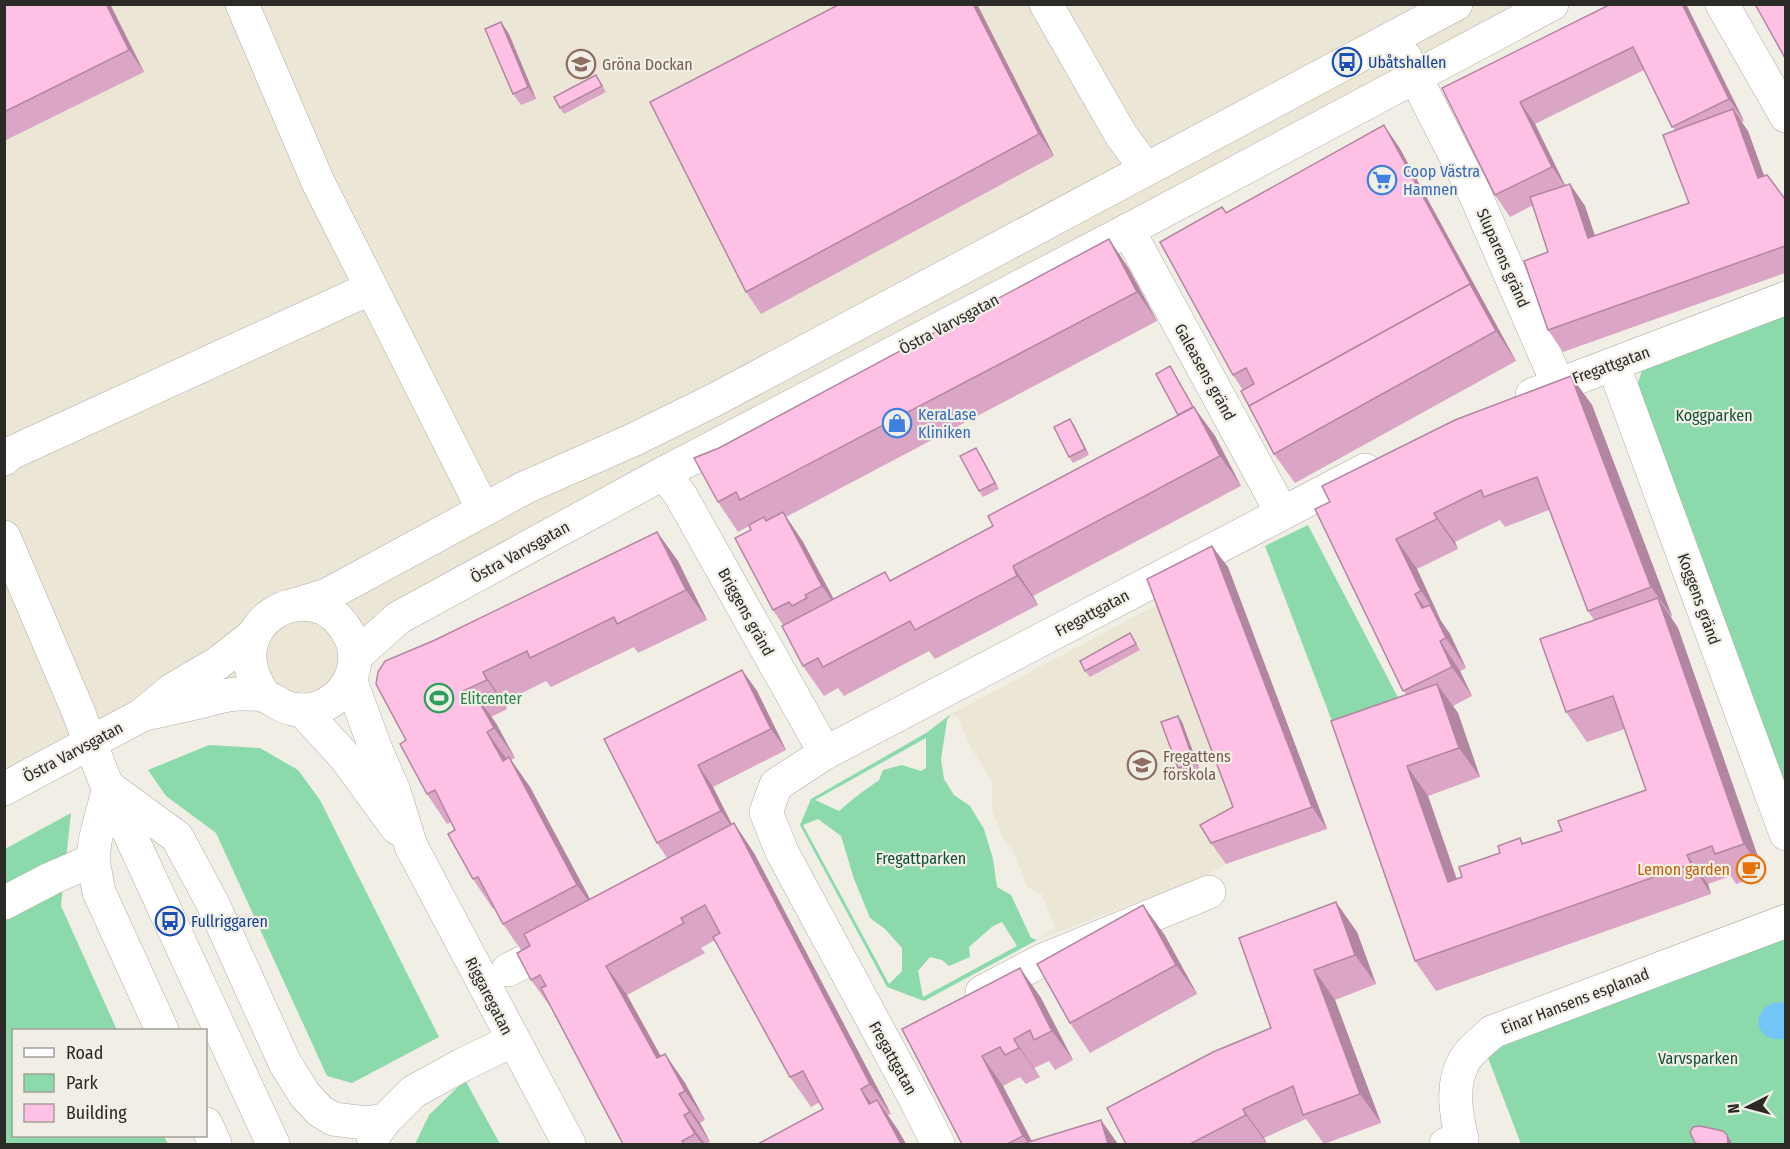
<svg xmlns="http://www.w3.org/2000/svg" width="1790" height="1149" viewBox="0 0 1790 1149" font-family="'Fira Sans Condensed',sans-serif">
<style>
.built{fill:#ebe6d6}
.green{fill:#8cdaac;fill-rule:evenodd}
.water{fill:#72c5f7}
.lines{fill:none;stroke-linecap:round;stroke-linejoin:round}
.minor-casing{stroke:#afaca5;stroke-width:34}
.minor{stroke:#fff;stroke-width:33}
.wall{fill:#dba5c5;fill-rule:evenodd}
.shaded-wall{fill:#b286a0}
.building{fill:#ffc0e5;stroke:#b286a0;stroke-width:1.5}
.labels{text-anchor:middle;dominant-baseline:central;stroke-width:4.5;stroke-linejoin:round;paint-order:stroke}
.transit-label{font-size:16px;fill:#164399;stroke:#f1eee6;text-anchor:start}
.education-label{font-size:16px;fill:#785e54;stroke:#f1eee6;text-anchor:start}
.shop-label{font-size:16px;fill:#366cbe;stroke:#f1eee6;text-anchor:start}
.street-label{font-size:16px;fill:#2b2a27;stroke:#f1eee6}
.park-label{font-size:16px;fill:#115131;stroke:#f1eee6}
.leisure-label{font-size:16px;fill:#27864d;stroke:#f1eee6;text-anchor:start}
.food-label{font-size:16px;fill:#c56008;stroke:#f1eee6;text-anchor:end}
</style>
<rect width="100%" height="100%" fill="#f1eee6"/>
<g class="built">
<path d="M5 5H1552L399 618 333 700 235 694 5 789Z"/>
<path d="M1228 567 1327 829 1226 864 1199 879 1037 940 1055 928 1042 894 1028 888 1012 849 1002 837 992 811V781L971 748 958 718 951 714Z"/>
</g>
<g class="green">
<path d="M1785 314V814L1633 400 1644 363Z"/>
<path d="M1308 525 1405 711 1338 737 1265 546Z"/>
<path d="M951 714 947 720 941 759 944 779 954 795 970 806 984 829 993 859 997 887 1011 895 1031 938 1037 940 924 1001 887 987 800 825 811 799 926 733ZM926 738V768L921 771 902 765 883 770 879 780 858 795 839 811 815 800ZM818 819 841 836 854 879 870 918 885 929 902 948V971L889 984 803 825ZM1002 922 1017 946 923 997 918 971 930 957 942 960 949 966 970 957 969 947 993 926Z"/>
<path d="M209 745 260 748 298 770 320 800 439 1037 352 1083 327 1076 216 833 166 796 148 770Z"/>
<path d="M71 813 61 906 117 1030H14V1136H164L168 1144H5V849Z"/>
<path d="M1785 934V1144H1521L1488 1058 1506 1043Z"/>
<path d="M465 1080 500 1144H415L429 1115Z"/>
</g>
<path class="water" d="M1779 1002 1785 1004V1038C1755 1046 1747 1007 1779 1002Z"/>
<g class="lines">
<g class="minor-casing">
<g id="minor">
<path d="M242 4 318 182 483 509"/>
<path d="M1046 4 1121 135 1146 169"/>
<path d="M1722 4 1786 116"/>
<path d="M1405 57 1475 194 1558 384"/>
<path d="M1128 230 1282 513"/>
<path d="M1613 364 1786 834"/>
<path d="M1532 395 1786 298"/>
<path d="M4 459 9 454 371 288"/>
<path d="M664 473 681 496 825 753"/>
<path d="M4 537 78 711 104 778 273 1144"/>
<path d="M294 605 327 595 524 488 635 439 716 399 1456 4"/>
<path d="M355 657 398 618 664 473 1128 230 1552 4"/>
<path d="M350 679 376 750 394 791 411 846 569 1144"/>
<path d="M302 710 345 757 397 828"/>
<path d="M142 715C163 710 183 706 204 701 214 698 225 695 236 694 244 694 260 693 267 697 276 701 282 707 292 709 316 714 342 700 351 677 357 663 356 646 348 633 312 567 212 626 265 696"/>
<path d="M109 787 95 841 93 860 99 892 162 1030"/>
<path d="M110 788 177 837 213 904 285 1063 305 1095 320 1111 333 1119 366 1123 385 1120"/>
<path d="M4 789 142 715 172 690 218 663 255 634"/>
<path d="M4 903 50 879 93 860"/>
<path d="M508 970 562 942"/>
<path d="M982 992 1043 960 1209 892"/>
<path d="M206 1124 215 1144"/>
<path d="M373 1137 385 1120 413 1092 462 1065 512 1041"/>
<path d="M938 1144 917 1102 782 852 766 812 776 785 825 753 1365 470"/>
<path d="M1446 1144 1462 1139C1456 1114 1451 1087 1463 1063 1468 1052 1483 1041 1492 1032L1786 921"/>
</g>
</g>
<use href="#minor" class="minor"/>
</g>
<g class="wall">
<path d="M4 4H110L144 72 4 141Z"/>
<path d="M840 4H977L1054 156 761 314 746 292Z"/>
<path d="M1611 4H1686L1744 121 1741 122 1748 131 1764 176 1785 199V273L1563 352 1548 330V252L1533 205 1510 217 1495 195 1442 88ZM1644 70 1675 131 1689 203 1595 236 1585 206 1570 184 1565 186 1535 124Z"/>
<path d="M501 22 509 34 536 99 521 105 513 94Z"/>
<path d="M596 75 606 92 564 114 560 108Z"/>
<path d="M1399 147 1516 361 1295 483 1274 454 1249 406 1243 390 1233 375 1226 212Z"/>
<path d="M1109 239 1129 269 1157 321 786 517 803 542 834 599 891 580 993 526 1178 415 1170 366 1193 407 1215 436 1241 486 1033 596 1038 605 935 659 929 651 844 696 838 688 824 696 803 666 783 625 773 610 751 530 749 526 738 532 718 502 719 448Z"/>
<path d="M1571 376 1592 405 1672 616 1671 617 1678 628 1764 874 1736 884 1731 876 1708 884 1711 894 1436 991 1415 961 1331 721 1406 695 1315 509ZM1549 510 1588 611 1594 620 1566 712 1587 742 1625 729 1646 790 1562 831 1524 844 1520 838 1500 853 1462 877 1457 879 1428 796 1480 777 1458 713 1453 706 1472 696 1460 671 1466 668 1450 634 1441 621 1417 569 1458 549 1455 542 1500 520 1505 527Z"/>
<path d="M1070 419 1074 425 1089 455 1073 463 1069 457Z"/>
<path d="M976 448 999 489 983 497 979 491Z"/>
<path d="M657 532 678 561 707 620 638 653 634 647 551 687 546 681 504 702 507 709 491 717 515 758 511 760 530 787 590 899 667 858 657 843 742 670 757 691 786 750 713 787 732 824 734 823 754 853 891 1114 888 1115 898 1130 906 1144H758L823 1109 820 1102 811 1107 790 1077 715 940 701 948 705 953 627 995 661 1056 665 1054 685 1083 705 1120 700 1123 710 1142 705 1144H623L552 1009 531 980 521 950 503 924 495 908 493 909 473 879 455 830 451 822 447 824 427 794 406 740 435 640Z"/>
<path d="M1228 567 1327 829 1226 864 1211 843 1233 807Z"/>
<path d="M1130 633 1140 650 1090 677 1085 671Z"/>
<path d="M1182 722 1199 768 1182 774 1178 768Z"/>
<path d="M1357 932 1376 984 1335 1000 1381 1123 1324 1144 1306 1119 1264 1138 1267 1144H1126L1271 1028 1239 938Z"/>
<path d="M1164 934 1197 994 1090 1053 1070 1023Z"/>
<path d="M1020 968 1041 998 1073 1060 1055 1070 1049 1061 1034 1068 1040 1077 1026 1084 1020 1077 1003 1086 1032 1141 1118 1144H962L902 1029Z"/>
</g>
<g class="shaded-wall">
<path d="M106 4H110L144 72 129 50Z"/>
<path d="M973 4H977L1054 156 1039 134Z"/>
<path d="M1682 4H1686L1744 121 1729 99Z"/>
<path d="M501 22 509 34 536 99 528 87Z"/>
<path d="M1520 102 1535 124 1567 189 1552 167Z"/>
<path d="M1733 109 1748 131 1773 200 1758 178Z"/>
<path d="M1384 125 1399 147 1516 361 1496 331Z"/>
<path d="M1570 184 1585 206 1603 260 1588 238Z"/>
<path d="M1109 239 1129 269 1157 321 1137 292Z"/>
<path d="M1170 366 1174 372 1199 418 1195 412Z"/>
<path d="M1571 376 1592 405 1672 616 1651 587Z"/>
<path d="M1194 407 1215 436 1241 486 1220 456Z"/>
<path d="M1070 419 1074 425 1089 455 1085 449Z"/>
<path d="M976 448 980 454 999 489 995 483Z"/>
<path d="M783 512 803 542 842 615 822 586Z"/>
<path d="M1434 513 1455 542 1458 549 1437 519Z"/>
<path d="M657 532 678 561 707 620 686 590Z"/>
<path d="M1396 539 1417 569 1441 621 1421 591Z"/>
<path d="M1212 546 1228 567 1327 829 1312 807Z"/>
<path d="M1013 566 1033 596 1038 605 1017 576Z"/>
<path d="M1415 594 1436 623 1422 608Z"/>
<path d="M1658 598 1678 628 1764 874 1744 844Z"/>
<path d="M1430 605 1450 634 1466 668 1446 638Z"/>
<path d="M1440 641 1460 671 1472 696 1452 667Z"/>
<path d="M742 670 757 691 786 750 771 729Z"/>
<path d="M483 672 504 702 507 709 487 680Z"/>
<path d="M1437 684 1458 713 1480 777 1459 748Z"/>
<path d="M475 694 496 723 515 758 494 728Z"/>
<path d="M1178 716 1182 722 1199 768 1194 762Z"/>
<path d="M487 732 508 761H503Z"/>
<path d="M509 757 530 787 598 914 577 885Z"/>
<path d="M698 765 713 787 736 833 721 811Z"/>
<path d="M1407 766 1428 796 1468 912 1448 882Z"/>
<path d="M734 823 754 853 891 1114 870 1084Z"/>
<path d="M1687 855 1708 884 1711 894 1691 864Z"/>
<path d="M1336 902 1357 932 1376 984 1355 955Z"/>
<path d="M1143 905 1164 934 1197 994 1176 965Z"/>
<path d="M606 966 627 995 678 1088 657 1058Z"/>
<path d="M1020 968 1041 998 1073 1060 1052 1031Z"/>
<path d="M1314 970 1335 1000 1381 1123 1360 1094Z"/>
<path d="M1014 1039 1034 1068 1040 1077 1019 1048Z"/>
<path d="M665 1054 685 1083 705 1120 685 1091Z"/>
<path d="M982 1056 1003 1086 1033 1144H1029L1023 1136Z"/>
<path d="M861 1089 882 1118 869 1104Z"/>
<path d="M679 1094 700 1123 710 1142 690 1112Z"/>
<path d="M877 1100 898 1130 906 1144H901Z"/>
<path d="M1243 1109 1264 1138 1267 1144 1246 1115Z"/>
<path d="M684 1115 705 1144H702L695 1134Z"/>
<path d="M1101 1120 1118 1144H1108Z"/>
<path d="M1727 1135 1731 1141V1144H1726Z"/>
</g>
<g class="building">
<path d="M4 4H106L129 50 4 112Z"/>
<path d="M840 4H973L1039 134 746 292 650 102Z"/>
<path d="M1611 4H1682L1729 99 1672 127 1633 47 1520 102 1552 167 1495 195 1442 88Z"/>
<path d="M1755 4H1785V58Z"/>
<path d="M501 22 528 87 513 94 485 29Z"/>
<path d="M596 75 602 86 560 108 554 97Z"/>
<path d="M1733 109 1758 178 1767 175 1785 199V246L1548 330 1524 261 1548 252 1530 197 1570 184 1588 238 1689 203 1663 135Z"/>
<path d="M1384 125 1475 292 1470 284 1249 406 1241 391 1254 384 1246 368 1233 375 1160 242 1222 207 1226 213Z"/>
<path d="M1109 239 1137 292 740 500 736 492 718 502 694 458 719 448Z"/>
<path d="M1470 284 1496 331 1274 454 1249 406Z"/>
<path d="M1170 366 1193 407 1178 415 1156 374Z"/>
<path d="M1571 376 1651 587 1588 611 1537 477 1484 497 1481 490 1434 513 1437 519 1396 539 1421 591 1415 594 1422 608 1430 605 1446 638 1440 641 1452 667 1403 691 1315 509 1330 502 1322 486 1455 420Z"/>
<path d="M1194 407 1220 456 1013 566 1017 576 915 630 910 621 823 667 818 658 803 666 782 626 885 572 890 581 993 526 988 516Z"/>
<path d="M1070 419 1085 449 1069 457 1054 427Z"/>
<path d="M976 448 995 483 979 491 960 456Z"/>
<path d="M783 512 822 586 805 595 807 598 792 606 789 602 773 610 735 538 751 530 749 525 764 517 766 521Z"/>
<path d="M657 532 686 590 617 624 614 617 530 658 527 651 483 672 487 680 463 691 467 698 475 694 494 728 487 732 503 761 509 757 577 885 503 924 478 877 473 879 448 834 455 830 435 790 427 794 400 744 406 740 376 684 378 672 385 661 435 640Z"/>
<path d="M1212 546 1312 807 1211 843 1200 825 1233 807 1147 579Z"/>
<path d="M1658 598 1744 844 1715 854 1712 846 1687 855 1691 864 1415 961 1331 721 1437 684 1459 748 1407 766 1448 882 1462 877 1459 867 1500 853 1498 846 1520 838 1522 844 1562 831 1558 821 1646 790 1613 696 1566 712 1540 639Z"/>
<path d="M1130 633 1136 644 1085 671 1080 661Z"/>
<path d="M742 670 771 729 698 765 721 811 657 843 604 739Z"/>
<path d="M1178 716 1194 762 1178 768 1161 722Z"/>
<path d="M734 823 870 1084 861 1089 869 1104 877 1100 901 1144H758L823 1109 803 1071 790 1077 713 937 720 933 705 905 681 918 684 923 606 966 657 1058 665 1054 685 1091 679 1094 690 1112 684 1115 695 1134 682 1141 684 1144H623L541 988 546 986 540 975 531 980 517 953 530 946 524 934Z"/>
<path d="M1336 902 1355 955 1314 970 1360 1094 1303 1115 1293 1086 1243 1109 1246 1115 1190 1144H1126L1107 1108 1213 1052 1271 1028 1239 938Z"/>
<path d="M1143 905 1176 965 1070 1023 1037 964Z"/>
<path d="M1020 968 1052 1031 1034 1040 1030 1030 1014 1039 1019 1048 1005 1055 1000 1047 982 1056 1023 1136 1007 1144H962L902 1029Z"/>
<path d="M1101 1120 1108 1144H1022Z"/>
<path d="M1700 1126 1723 1131 1727 1135 1728 1142 1726 1144H1702L1695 1143 1690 1132 1693 1127Z"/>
</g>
<defs>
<g id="bus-ring" transform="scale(1.5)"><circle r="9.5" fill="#f1eee6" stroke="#1a4fb4" stroke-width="1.5"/><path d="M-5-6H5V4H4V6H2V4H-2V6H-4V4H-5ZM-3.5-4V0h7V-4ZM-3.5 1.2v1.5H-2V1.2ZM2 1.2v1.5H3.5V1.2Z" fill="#1a4fb4"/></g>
<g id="school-ring" transform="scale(1.5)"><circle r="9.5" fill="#f1eee6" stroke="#8d6e63" stroke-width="1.5"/><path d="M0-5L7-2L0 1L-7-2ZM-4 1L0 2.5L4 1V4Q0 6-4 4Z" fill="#8d6e63"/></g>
<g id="supermarket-ring" transform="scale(1.5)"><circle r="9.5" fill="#f1eee6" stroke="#3f7fe0" stroke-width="1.5"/><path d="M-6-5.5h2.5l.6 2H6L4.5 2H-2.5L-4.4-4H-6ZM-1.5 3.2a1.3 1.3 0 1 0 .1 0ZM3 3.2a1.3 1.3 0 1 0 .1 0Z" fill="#3f7fe0"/></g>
<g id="shop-ring" transform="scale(1.5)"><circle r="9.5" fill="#f1eee6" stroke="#3f7fe0" stroke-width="1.5"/><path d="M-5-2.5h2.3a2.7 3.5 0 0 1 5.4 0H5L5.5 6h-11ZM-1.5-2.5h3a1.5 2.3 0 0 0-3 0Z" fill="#3f7fe0"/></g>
<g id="stadium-ring" transform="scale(1.5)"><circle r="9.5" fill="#f1eee6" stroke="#2e9e5b" stroke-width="1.5"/><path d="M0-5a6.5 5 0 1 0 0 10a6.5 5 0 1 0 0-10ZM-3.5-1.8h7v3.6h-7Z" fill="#2e9e5b"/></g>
<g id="cafe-ring" transform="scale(1.5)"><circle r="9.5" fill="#f1eee6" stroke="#e8710a" stroke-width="1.5"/><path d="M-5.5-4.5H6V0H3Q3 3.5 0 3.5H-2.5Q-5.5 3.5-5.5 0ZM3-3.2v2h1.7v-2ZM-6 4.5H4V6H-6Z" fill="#e8710a"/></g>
</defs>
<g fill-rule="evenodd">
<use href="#bus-ring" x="1347" y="62"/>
<use href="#school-ring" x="581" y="64"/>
<use href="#supermarket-ring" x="1382" y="180"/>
<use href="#shop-ring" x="897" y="423"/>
<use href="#stadium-ring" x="439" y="698"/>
<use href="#school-ring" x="1142" y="765"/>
<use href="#cafe-ring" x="1751" y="869"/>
<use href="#bus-ring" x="170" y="921"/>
</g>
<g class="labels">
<g class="transit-label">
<text x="1368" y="62">Ubåtshallen</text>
<text x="191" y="921">Fullriggaren</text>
</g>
<g class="education-label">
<text x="602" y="64">Gröna Dockan</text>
<text x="1163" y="756">Fregattens<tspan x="1163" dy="18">förskola</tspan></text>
</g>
<g class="shop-label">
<text x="1403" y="171">Coop Västra<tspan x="1403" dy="18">Hamnen</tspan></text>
<text x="918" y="414">KeraLase<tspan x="918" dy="18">Kliniken</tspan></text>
</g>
<g class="street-label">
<text transform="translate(1503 258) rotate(66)">Sluparens gränd</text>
<text transform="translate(949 324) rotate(-28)">Östra Varvsgatan</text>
<text transform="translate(1611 365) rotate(-20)">Fregattgatan</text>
<text transform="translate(1205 372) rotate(61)">Galeasens gränd</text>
<text transform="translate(520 552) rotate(-29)">Östra Varvsgatan</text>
<text transform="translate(1699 599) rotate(70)">Koggens gränd</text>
<text transform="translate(746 612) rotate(61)">Briggens gränd</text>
<text transform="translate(1092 613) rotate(-28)">Fregattgatan</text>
<text transform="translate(73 752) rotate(-28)">Östra Varvsgatan</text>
<text transform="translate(489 996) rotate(63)">Riggaregatan</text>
<text transform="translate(1575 1001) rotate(-21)">Einar Hansens esplanad</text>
<text transform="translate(893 1058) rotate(61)">Fregattgatan</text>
</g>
<g class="park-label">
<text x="1714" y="415">Koggparken</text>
<text x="921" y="858">Fregattparken</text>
<text x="1698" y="1058">Varvsparken</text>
</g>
<g class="leisure-label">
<text x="460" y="698">Elitcenter</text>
</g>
<g class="food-label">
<text x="1730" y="869">Lemon garden</text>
</g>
</g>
<rect width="1790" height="1149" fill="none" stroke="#2b2a27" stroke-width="12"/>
<rect x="12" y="1029" width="195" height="108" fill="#f1eee6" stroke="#a2a09a" stroke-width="1.5"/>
<rect x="24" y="1048" width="30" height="9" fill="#ffffff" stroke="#a2a09a" stroke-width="1.5"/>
<text x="66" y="1059" font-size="18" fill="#2b2a27">Road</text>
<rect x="24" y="1074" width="30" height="18" fill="#8cdaac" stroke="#a2a09a" stroke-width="1.5"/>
<text x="66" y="1089" font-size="18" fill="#2b2a27">Park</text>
<rect x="24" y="1104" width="30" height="18" fill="#ffc0e5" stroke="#a2a09a" stroke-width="1.5"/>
<text x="66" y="1119" font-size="18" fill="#2b2a27">Building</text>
<g transform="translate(1748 1107) rotate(264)" stroke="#f1eee6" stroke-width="4.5" paint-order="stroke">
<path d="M0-4.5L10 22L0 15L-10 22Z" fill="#2b2a27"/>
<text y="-9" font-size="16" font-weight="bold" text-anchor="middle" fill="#2b2a27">N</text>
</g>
</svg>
